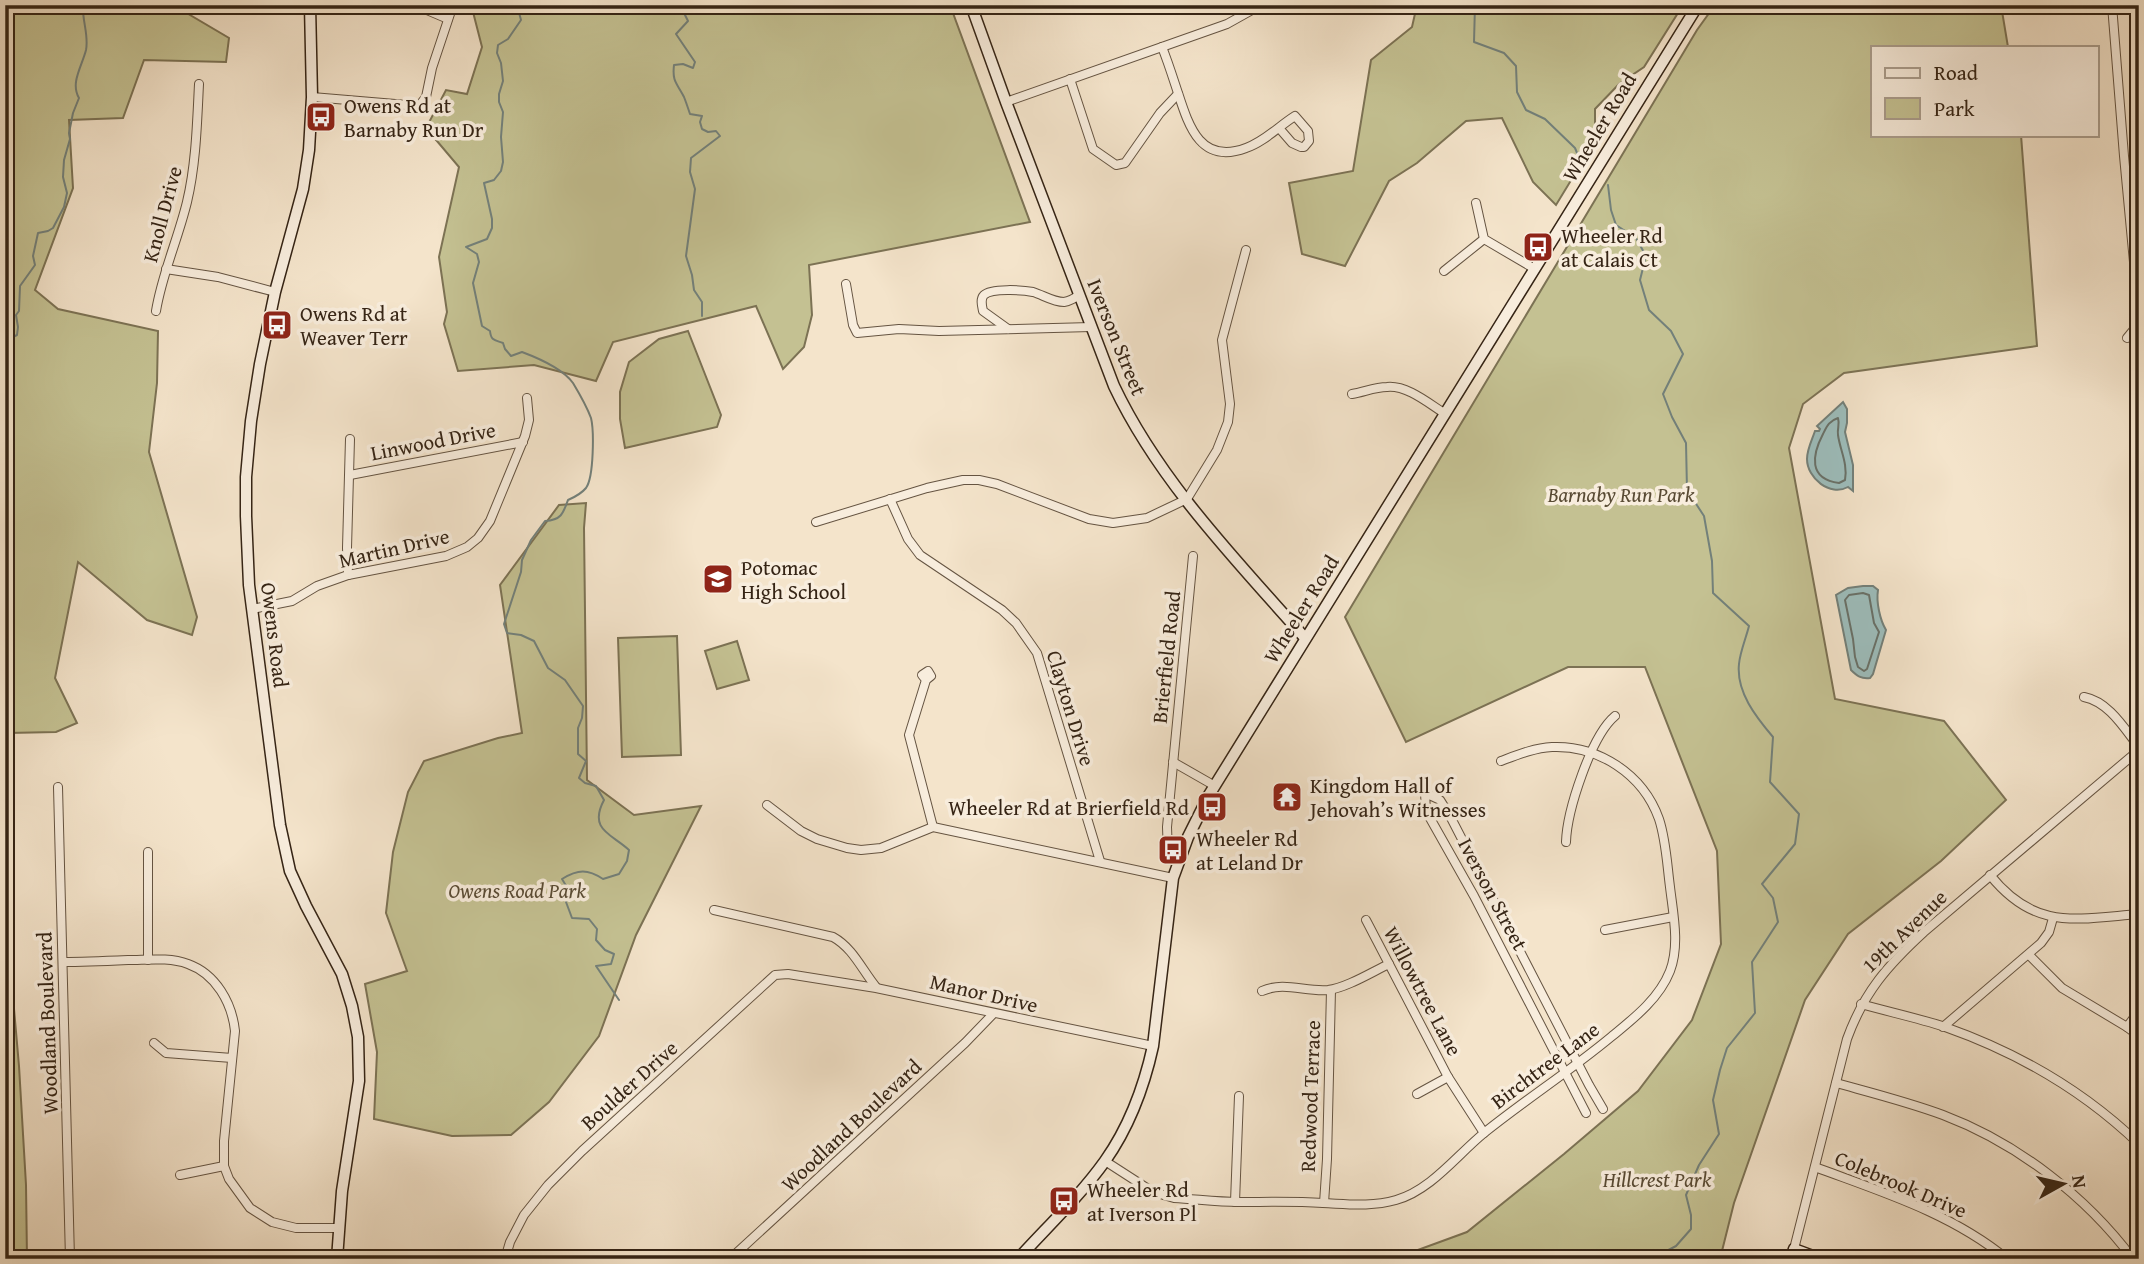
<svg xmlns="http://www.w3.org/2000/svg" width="2144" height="1264" viewBox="0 0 2144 1264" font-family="'Gentium Book Plus',serif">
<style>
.green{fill:#c4c192;stroke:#7c7254;stroke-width:2}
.water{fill:#9dbebd;stroke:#73807a;stroke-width:2}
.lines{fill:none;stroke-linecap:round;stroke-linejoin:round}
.shore{stroke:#697169;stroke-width:2}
.stream{stroke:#73807a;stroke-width:2}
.street-casing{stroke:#655442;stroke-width:10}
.secondary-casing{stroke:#352415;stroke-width:13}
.street{stroke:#f8eddd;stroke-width:8}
.secondary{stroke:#f8eddd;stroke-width:10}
.labels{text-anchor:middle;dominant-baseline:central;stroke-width:7;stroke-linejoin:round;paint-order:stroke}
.poi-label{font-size:21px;fill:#352415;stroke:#f8eddd;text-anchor:start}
.street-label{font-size:21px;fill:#352415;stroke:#f8eddd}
.park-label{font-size:21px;font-style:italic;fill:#594b34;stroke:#f8eddd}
</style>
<rect width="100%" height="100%" fill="#f4e4cb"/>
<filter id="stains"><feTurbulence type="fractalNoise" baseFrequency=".00286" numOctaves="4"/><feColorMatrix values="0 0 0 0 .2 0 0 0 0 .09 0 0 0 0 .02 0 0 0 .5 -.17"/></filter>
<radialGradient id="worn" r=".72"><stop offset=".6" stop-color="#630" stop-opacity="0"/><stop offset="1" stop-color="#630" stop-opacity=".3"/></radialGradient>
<g class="green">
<path d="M5 5H173L229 38 226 62 144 60 123 118 69 120 73 188 35 290 58 309 158 331 157 383 149 452 197 617 192 635 147 620 78 562 55 678 77 723 56 732 8 733 5 783Z"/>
<path d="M473 5H950L1030 222 809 265 812 315 804 347 783 369 756 306 613 342 596 381 534 365 458 371 444 324 447 312 439 257 459 167 426 128 446 90 467 94 482 47 472 8Z"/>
<path d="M1417 5H1683L1644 67 1619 84 1595 109V141L1556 205 1533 182 1502 118 1466 121 1417 163 1389 181 1345 266 1302 254 1289 183 1353 171 1371 60 1412 27Z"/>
<path d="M1715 5H2001L2008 47H1873V135H2021L2037 346 1844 373 1803 404 1789 448 1835 699 1944 721 2006 800 1941 861 1848 934 1805 1000 1734 1203 1720 1259H1403L1404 1255 1467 1232 1564 1154 1638 1091 1692 1020 1721 944 1717 851 1645 667H1568L1406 742 1345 617 1697 30Z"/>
<path d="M688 331 721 415 717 427 625 448 620 419V392L629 362 659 339Z"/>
<path d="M586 503 584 528 587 780 634 815 701 806 636 935 599 1036 549 1102 511 1135 452 1136 374 1119 377 1052 365 984 407 971 386 913 393 852 408 792 424 761 498 738 522 733 500 585 559 505Z"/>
<path d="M677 636 681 755 622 757 618 638Z"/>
<path d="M737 641 749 680 717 689 705 651Z"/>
<path d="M5 861 12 986 19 1066 26 1185 27 1259H5Z"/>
</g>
<g class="water">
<path d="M1843 402 1847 409V423L1845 432 1853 465V491L1848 487C1830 497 1807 478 1807 459 1807 449 1812 440 1815 431H1819L1820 429 1817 426Z"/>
<path d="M1863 586H1873L1878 590C1876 602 1880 620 1886 630L1873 674 1870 678C1861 679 1857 676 1851 670L1836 595 1848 588Z"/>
</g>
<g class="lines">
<g class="shore">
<path d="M1838 418C1840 425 1837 428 1838 435 1840 450 1848 464 1845 480L1839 483C1808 479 1812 455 1823 434 1827 426 1829 421 1838 418Z"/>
<path d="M1863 593 1869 595 1874 623 1879 632 1867 669 1864 671 1858 667 1855 657 1853 639 1845 600 1849 595Z"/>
</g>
<g class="stream">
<path d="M517 5 521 20 508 39 498 45 497 53 501 63 503 81 499 94V102L503 112 501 137 503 162 501 171 494 180 484 183 492 219V228L487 239 466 247 477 254 479 262 473 283 482 326 490 331C491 341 495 340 503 343L505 349 511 356 522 352C538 358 563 369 573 383 579 393 587 407 591 418 594 430 594 477 586 488 581 494 575 497 568 500 563 514 561 520 545 521L531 540 522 560 521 572 504 624 507 633 521 635 534 641 548 668 565 680 583 706 582 718 578 728V754L586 761 579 778 585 783 596 786 604 800C588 830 612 834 629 850L627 861 619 874 603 879C588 869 578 869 562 879L568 889 566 902 572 918 589 919 597 929 596 940 605 950 614 954 611 964 596 966 619 1000"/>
<path d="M1475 5 1474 42 1504 53 1516 66 1517 92 1526 110 1545 119 1575 148 1582 165"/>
<path d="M1608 185 1611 210 1616 225 1636 238 1646 256 1640 280 1649 310 1671 331 1683 354 1663 394 1672 417 1686 443 1687 490 1704 516 1712 561 1713 593 1749 626C1746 638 1740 652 1739 664 1736 692 1756 717 1773 737L1770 782 1799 814 1795 844 1762 884 1773 898 1778 922 1752 962 1755 1013 1727 1048 1720 1070 1713 1100 1719 1134 1699 1165 1686 1195 1691 1215V1229L1676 1246 1659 1255V1259"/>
<path d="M702 316V302L694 290 692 275 686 256 695 189 690 172 691 158 720 136 716 131 708 132 702 129 700 122 702 116 690 114C688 108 686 102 684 97 677 83 672 82 674 65L683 64 693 68 695 62 676 34 688 21 684 13 687 7 700 10 703 5"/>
<path d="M5 341 17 335 18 327 16 315 19 311 20 286 35 265 33 256 38 233 48 231 53 228 64 207 67 193 63 177 64 160 70 139 69 133 73 113 79 98C70 83 82 66 86 50 89 35 82 21 83 5"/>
</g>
<g class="street-casing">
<g id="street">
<path d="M415 5 448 19"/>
<path d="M2112 5 2124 156 2139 315"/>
<path d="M1162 47C1168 62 1173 78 1178 93 1189 127 1201 165 1246 148 1264 142 1279 126 1295 116L1308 131 1309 141 1304 147H1301L1292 143 1279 128"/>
<path d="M1070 79 1093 149 1116 165 1125 163 1160 113 1178 94"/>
<path d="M312 97 419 106 426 97 432 68 453 5"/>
<path d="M1006 102 1227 24 1261 5"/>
<path d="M1476 203 1484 239 1535 269"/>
<path d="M166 269 218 277 275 292"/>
<path d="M1444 271 1484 239"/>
<path d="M846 284 853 325 857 333 899 329 939 331 1091 327"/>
<path d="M156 311C162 274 178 239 187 202 196 164 197 124 199 84"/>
<path d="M1008 329 983 311C982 306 980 299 984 295 991 288 1023 290 1033 292 1043 295 1053 302 1064 302 1070 301 1075 298 1079 295"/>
<path d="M2127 338 2136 327 2139 318"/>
<path d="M1352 394C1364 392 1375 387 1387 387 1407 385 1428 403 1444 413"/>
<path d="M350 475 523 442"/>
<path d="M890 499 908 539 920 555 1002 610 1016 623 1037 653 1100 861"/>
<path d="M816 522 927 488 963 480H979L997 484 1089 519 1113 523 1147 518 1187 499 1217 450 1228 422 1230 404 1222 340 1246 250"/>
<path d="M348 575 347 548 350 439"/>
<path d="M252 609 292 601 317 586 348 575 446 556 467 547 478 538 490 521 525 436 529 420 527 398"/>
<path d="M926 680 922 675 928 671 931 676 926 680 909 735 933 827"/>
<path d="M2084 697C2109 702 2124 728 2139 747"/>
<path d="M1173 762 1215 786"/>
<path d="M58 787 70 1259"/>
<path d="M767 805 801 831 817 839 847 848 861 850 881 848 933 827 1173 878"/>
<path d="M1566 842C1567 811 1591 736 1615 716"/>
<path d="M148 852V960"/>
<path d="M1168 854 1167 827 1193 556"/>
<path d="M1990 875C2035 931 2076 919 2139 914"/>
<path d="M714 910 833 937C853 948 862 970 876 987"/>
<path d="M1366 920 1448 1077 1484 1133"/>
<path d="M1605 930 1673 917"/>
<path d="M2029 955 2062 988 2127 1027 2139 1036"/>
<path d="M63 962C84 962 106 961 128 960 147 960 169 957 188 964 216 974 232 1003 235 1031L224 1141V1166L229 1179 250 1208 272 1222 296 1228H338"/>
<path d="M1262 991C1284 981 1305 992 1328 990 1346 988 1372 972 1389 964"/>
<path d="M1861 1004C1889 1012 1918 1018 1945 1027 2016 1052 2084 1091 2139 1144"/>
<path d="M1943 1027 2041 943 2049 932 2053 918"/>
<path d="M2127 1027 2139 1011"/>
<path d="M154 1043 166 1053 232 1058"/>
<path d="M1836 1083C1872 1093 1908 1102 1943 1115 2017 1143 2086 1196 2133 1259"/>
<path d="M1417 1094 1448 1077"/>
<path d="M1586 1113 1474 896 1426 811 1425 793 1440 800 1450 816 1589 1085 1603 1109"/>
<path d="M1105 1161 1153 1192 1174 1198C1195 1199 1217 1202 1238 1202 1266 1202 1294 1201 1323 1203 1348 1204 1371 1207 1396 1200 1431 1190 1456 1156 1484 1133 1525 1100 1570 1071 1611 1037 1633 1019 1659 999 1670 971 1680 945 1673 913 1670 887 1667 864 1666 840 1659 819 1643 774 1598 745 1552 747 1534 748 1517 755 1501 761"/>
<path d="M1815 1167C1882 1192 1951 1213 2007 1259"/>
<path d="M180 1175 224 1166"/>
<path d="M1235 1202 1239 1096"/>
<path d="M1324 1203 1327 1159 1331 990"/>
<path d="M1794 1249 1847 1039C1864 992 1888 965 1924 932L2139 750"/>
<path d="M505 1259 510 1242 524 1215 548 1185 582 1151 775 975 788 974 876 988 1153 1046"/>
<path d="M730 1259 965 1043 993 1014"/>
</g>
</g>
<g class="secondary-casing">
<g id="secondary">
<path d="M310 5 312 97 309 150 303 189 275 292 260 364 251 421 246 477V516L249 585 280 825 290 871 306 906 342 974 352 1006 358 1037 359 1081 342 1191 337 1259"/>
<path d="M971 5 1006 102 1114 386C1159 481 1236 560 1305 638"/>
<path d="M1018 1259C1047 1227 1080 1196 1105 1161 1129 1127 1144 1087 1153 1046L1173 878 1188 837 1209 795 1698 5"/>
<path d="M1791 1259 1794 1249 1821 1259"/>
</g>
</g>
<use href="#street" class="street"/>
<use href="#secondary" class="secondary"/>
</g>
<defs>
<g id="bus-square" transform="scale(1.575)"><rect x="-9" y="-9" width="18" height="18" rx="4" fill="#8f2418" stroke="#f8eddd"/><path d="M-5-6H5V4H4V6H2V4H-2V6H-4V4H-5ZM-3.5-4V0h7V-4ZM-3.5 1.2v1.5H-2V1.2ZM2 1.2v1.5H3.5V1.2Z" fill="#fff"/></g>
<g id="school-square" transform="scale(1.575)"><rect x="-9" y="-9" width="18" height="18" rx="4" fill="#8f2418" stroke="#f8eddd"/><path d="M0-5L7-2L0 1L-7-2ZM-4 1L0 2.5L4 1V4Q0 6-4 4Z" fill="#fff"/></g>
<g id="temple-square" transform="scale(1.575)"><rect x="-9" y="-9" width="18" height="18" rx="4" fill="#8f2418" stroke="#f8eddd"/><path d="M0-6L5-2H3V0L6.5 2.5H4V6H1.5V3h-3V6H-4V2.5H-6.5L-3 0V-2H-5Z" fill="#fff"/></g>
</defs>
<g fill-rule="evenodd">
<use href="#bus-square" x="321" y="117"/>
<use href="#bus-square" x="1538" y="247"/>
<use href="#bus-square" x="277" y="325"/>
<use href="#school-square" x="718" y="579"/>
<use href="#temple-square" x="1287" y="797"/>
<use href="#bus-square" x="1212" y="807"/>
<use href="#bus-square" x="1173" y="850"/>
<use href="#bus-square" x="1064" y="1201"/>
</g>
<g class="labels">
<g class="poi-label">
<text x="344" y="105">Owens Rd at<tspan x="344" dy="24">Barnaby Run Dr</tspan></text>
<text x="1561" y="235">Wheeler Rd<tspan x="1561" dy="24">at Calais Ct</tspan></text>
<text x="300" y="313">Owens Rd at<tspan x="300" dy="24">Weaver Terr</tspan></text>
<text x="741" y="567">Potomac<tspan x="741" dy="24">High School</tspan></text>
<text x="1310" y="785">Kingdom Hall of<tspan x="1310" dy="24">Jehovah’s Witnesses</tspan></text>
<text x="1189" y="807" text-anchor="end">Wheeler Rd at Brierfield Rd</text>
<text x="1196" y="838">Wheeler Rd<tspan x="1196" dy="24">at Leland Dr</tspan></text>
<text x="1087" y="1189">Wheeler Rd<tspan x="1087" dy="24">at Iverson Pl</tspan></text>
</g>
<g class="street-label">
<text transform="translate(1599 127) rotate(-59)">Wheeler Road</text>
<text transform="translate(162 214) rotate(-75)">Knoll Drive</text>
<text transform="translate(1117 337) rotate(68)">Iverson Street</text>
<text transform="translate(433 441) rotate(-11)">Linwood Drive</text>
<text transform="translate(394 548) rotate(-13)">Martin Drive</text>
<text transform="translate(1301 609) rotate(-58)">Wheeler Road</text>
<text transform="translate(275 635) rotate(83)">Owens Road</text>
<text transform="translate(1166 657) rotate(-84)">Brierfield Road</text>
<text transform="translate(1071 708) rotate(73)">Clayton Drive</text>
<text transform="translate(1493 894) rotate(62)">Iverson Street</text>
<text transform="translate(1904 931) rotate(-44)">19th Avenue</text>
<text transform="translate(1423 991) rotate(62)">Willowtree Lane</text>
<text transform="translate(984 993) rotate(13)">Manor Drive</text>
<text transform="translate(47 1023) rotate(-92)">Woodland Boulevard</text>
<text transform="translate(1545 1065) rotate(-37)">Birchtree Lane</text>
<text transform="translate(629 1085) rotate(-42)">Boulder Drive</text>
<text transform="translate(1310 1096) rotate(-88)">Redwood Terrace</text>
<text transform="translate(851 1125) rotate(-43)">Woodland Boulevard</text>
<text transform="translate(1901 1184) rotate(23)">Colebrook Drive</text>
</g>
<g class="park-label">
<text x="1621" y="494">Barnaby Run Park</text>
<text x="517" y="890">Owens Road Park</text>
<text x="1657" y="1179">Hillcrest Park</text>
</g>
</g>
<rect width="2144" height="1264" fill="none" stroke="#f4e4cb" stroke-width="28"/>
<rect x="7" y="7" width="2130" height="1250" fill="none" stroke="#352415" stroke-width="3.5"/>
<rect x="14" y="14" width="2116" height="1236" fill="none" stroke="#352415" stroke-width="2"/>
<rect x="1871" y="46" width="228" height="91" fill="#f8eddd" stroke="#aa9d8d" stroke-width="2"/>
<rect x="1885" y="68" width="35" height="10" fill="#f8eddd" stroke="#aa9d8d" stroke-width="2"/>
<text x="1934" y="80" font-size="21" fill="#352415">Road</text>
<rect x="1885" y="98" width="35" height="21" fill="#c4c192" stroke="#aa9d8d" stroke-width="2"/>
<text x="1934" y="116" font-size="21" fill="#352415">Park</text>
<g transform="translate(2063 1184) rotate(82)" stroke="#f8eddd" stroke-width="5" paint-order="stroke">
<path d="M0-5L12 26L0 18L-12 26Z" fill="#352415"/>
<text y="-10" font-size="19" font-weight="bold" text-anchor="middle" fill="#352415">N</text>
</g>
<rect width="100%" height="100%" filter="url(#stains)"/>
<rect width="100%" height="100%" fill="url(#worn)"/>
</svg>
